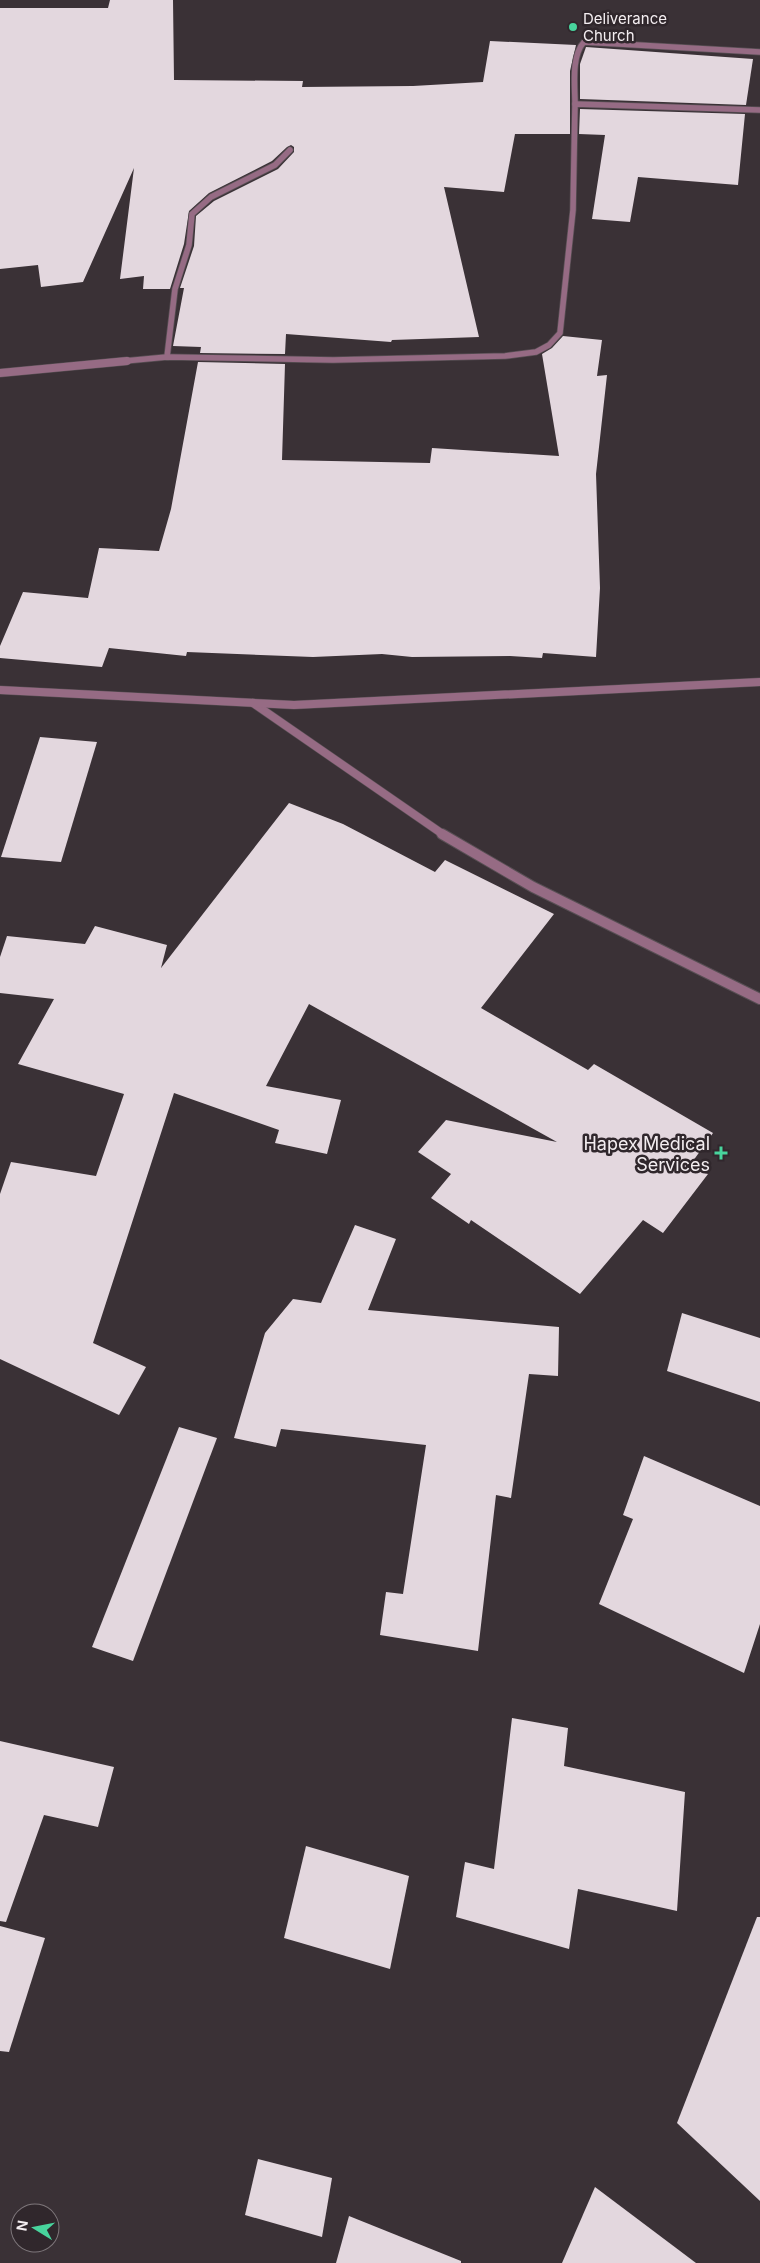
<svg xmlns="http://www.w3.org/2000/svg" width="760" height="2263" viewBox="0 0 760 2263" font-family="Inter,sans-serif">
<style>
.building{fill:#e3d7de}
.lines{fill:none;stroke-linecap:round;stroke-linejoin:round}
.minor-far2-casing{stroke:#584f54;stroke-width:7}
.minor-far1-casing{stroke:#584f54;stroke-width:9}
.minor-casing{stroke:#584f54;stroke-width:12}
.tertiary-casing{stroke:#584f54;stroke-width:9}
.minor-far2{stroke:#966b84;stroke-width:5.5}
.minor-far1{stroke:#966b84;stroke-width:8}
.minor{stroke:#966b84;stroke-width:10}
.tertiary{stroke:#966b84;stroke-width:8}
.poi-dot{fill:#48d49d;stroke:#30272c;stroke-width:2}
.labels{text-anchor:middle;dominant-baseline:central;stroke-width:5;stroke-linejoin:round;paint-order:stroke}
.far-poi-label{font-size:15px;fill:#f4eef1;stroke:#30272c;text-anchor:start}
.poi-label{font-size:18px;fill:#f4eef1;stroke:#30272c;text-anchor:end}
</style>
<rect width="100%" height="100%" fill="#3a3136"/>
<g class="building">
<path d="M110 0H173L174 80 303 81 302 87 413 86 483 82 490 41 576 45 570 71V134H515L504 192 444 187 479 337 392 340 391 342 286 334 285 354 200 353 201 347 173 346 184 288H180L194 246 196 216 214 201 278 169 294 152V147L291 145 287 147 272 161 209 193 189 211 184 244 170 289H143L144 276 120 279 134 168 83 282 41 287 38 265 0 269V8H108Z"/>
<path d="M586 47 753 59 746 105 580 99V64Z"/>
<path d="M580 109 745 114 738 185 638 177 630 222 592 219 605 135 579 134Z"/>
<path d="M563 336 602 340 597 376 607 375 596 474 600 588 596 657 543 653 542 658 510 656 412 657 382 654 313 657 187 652 186 656 109 648 102 667 0 658V646L23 592 88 598 99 548 159 551 171 509 198 362 285 364 282 460 430 463 432 448 559 456 542 354 552 348Z"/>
<path d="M40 737 97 742 61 862 1 857Z"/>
<path d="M289 803 343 824 435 872 445 860 554 914 481 1008 588 1070 594 1064 713 1133 688 1168 708 1174 663 1233 643 1220 580 1294 471 1220 469 1224 431 1198 451 1174 418 1152 446 1120 557 1142 309 1004 266 1086 341 1100 327 1154 275 1143 279 1130 174 1093 93 1343 146 1367 119 1415 0 1359V1194L11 1162 96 1176 124 1094 18 1064 54 999 0 993V957L7 936 85 944 95 926 167 945 161 968Z"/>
<path d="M355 1225 396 1239 368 1310 559 1327 558 1376 529 1374 511 1498 496 1495 478 1651 380 1635 386 1592 403 1594 426 1445 281 1429 276 1447 234 1438 265 1333 293 1299 321 1303Z"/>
<path d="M682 1313 760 1338V1402L667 1371Z"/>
<path d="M179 1427 217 1438 133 1661 92 1647Z"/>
<path d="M644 1456 760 1506V1624L744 1673 599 1604 633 1519 623 1515Z"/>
<path d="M512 1718 568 1728 564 1766 685 1792 677 1911 578 1889 569 1949 456 1917 465 1862 494 1869Z"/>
<path d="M0 1741 114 1767 98 1827 44 1815 6 1922 0 1921Z"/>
<path d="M306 1846 409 1876 390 1969 284 1938Z"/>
<path d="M757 1917H760V2201L677 2123Z"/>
<path d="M0 1926 45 1938 9 2052 0 2051Z"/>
<path d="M258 2159 332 2178 322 2237 245 2215Z"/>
<path d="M595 2187 696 2263H562Z"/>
<path d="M349 2216 461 2261V2263H336Z"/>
</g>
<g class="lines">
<g class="minor-far2-casing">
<g id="minor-far2">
<path d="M575 104C575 86 571 56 584 42L760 52"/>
<path d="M167 357 175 289 189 245 192 214 211 197 275 165 290 150"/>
<path d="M114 362 167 357 333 360 505 356 536 352 549 345 560 333 573 210 575 104 760 110"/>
</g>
</g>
<g class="minor-far1-casing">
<g id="minor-far1">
<path d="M0 373 127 361"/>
<path d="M253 703 444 835"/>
</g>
</g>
<g class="minor-casing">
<path id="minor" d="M442 834 533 887 760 999"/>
</g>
<g class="tertiary-casing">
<path id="tertiary" d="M0 690 294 705 760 682"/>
</g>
<use href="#minor-far2" class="minor-far2"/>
<use href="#minor-far1" class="minor-far1"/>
<use href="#minor" class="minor"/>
<use href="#tertiary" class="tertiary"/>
</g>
<g class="poi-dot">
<circle cx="573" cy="27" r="5"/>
<path d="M718.5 1145.5h5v5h5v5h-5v5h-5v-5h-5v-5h5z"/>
</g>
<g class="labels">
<g class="far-poi-label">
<text x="583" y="18">Deliverance<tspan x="583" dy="17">Church</tspan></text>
</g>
<g class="poi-label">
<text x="710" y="1143">Hapex Medical<tspan x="710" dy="21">Services</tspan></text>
</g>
</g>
<g transform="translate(35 2228) rotate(280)"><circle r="24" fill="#30272c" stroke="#7e777b"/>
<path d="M0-4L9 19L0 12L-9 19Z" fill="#48d49d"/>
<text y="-8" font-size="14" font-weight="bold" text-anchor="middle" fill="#f4eef1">N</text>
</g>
</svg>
